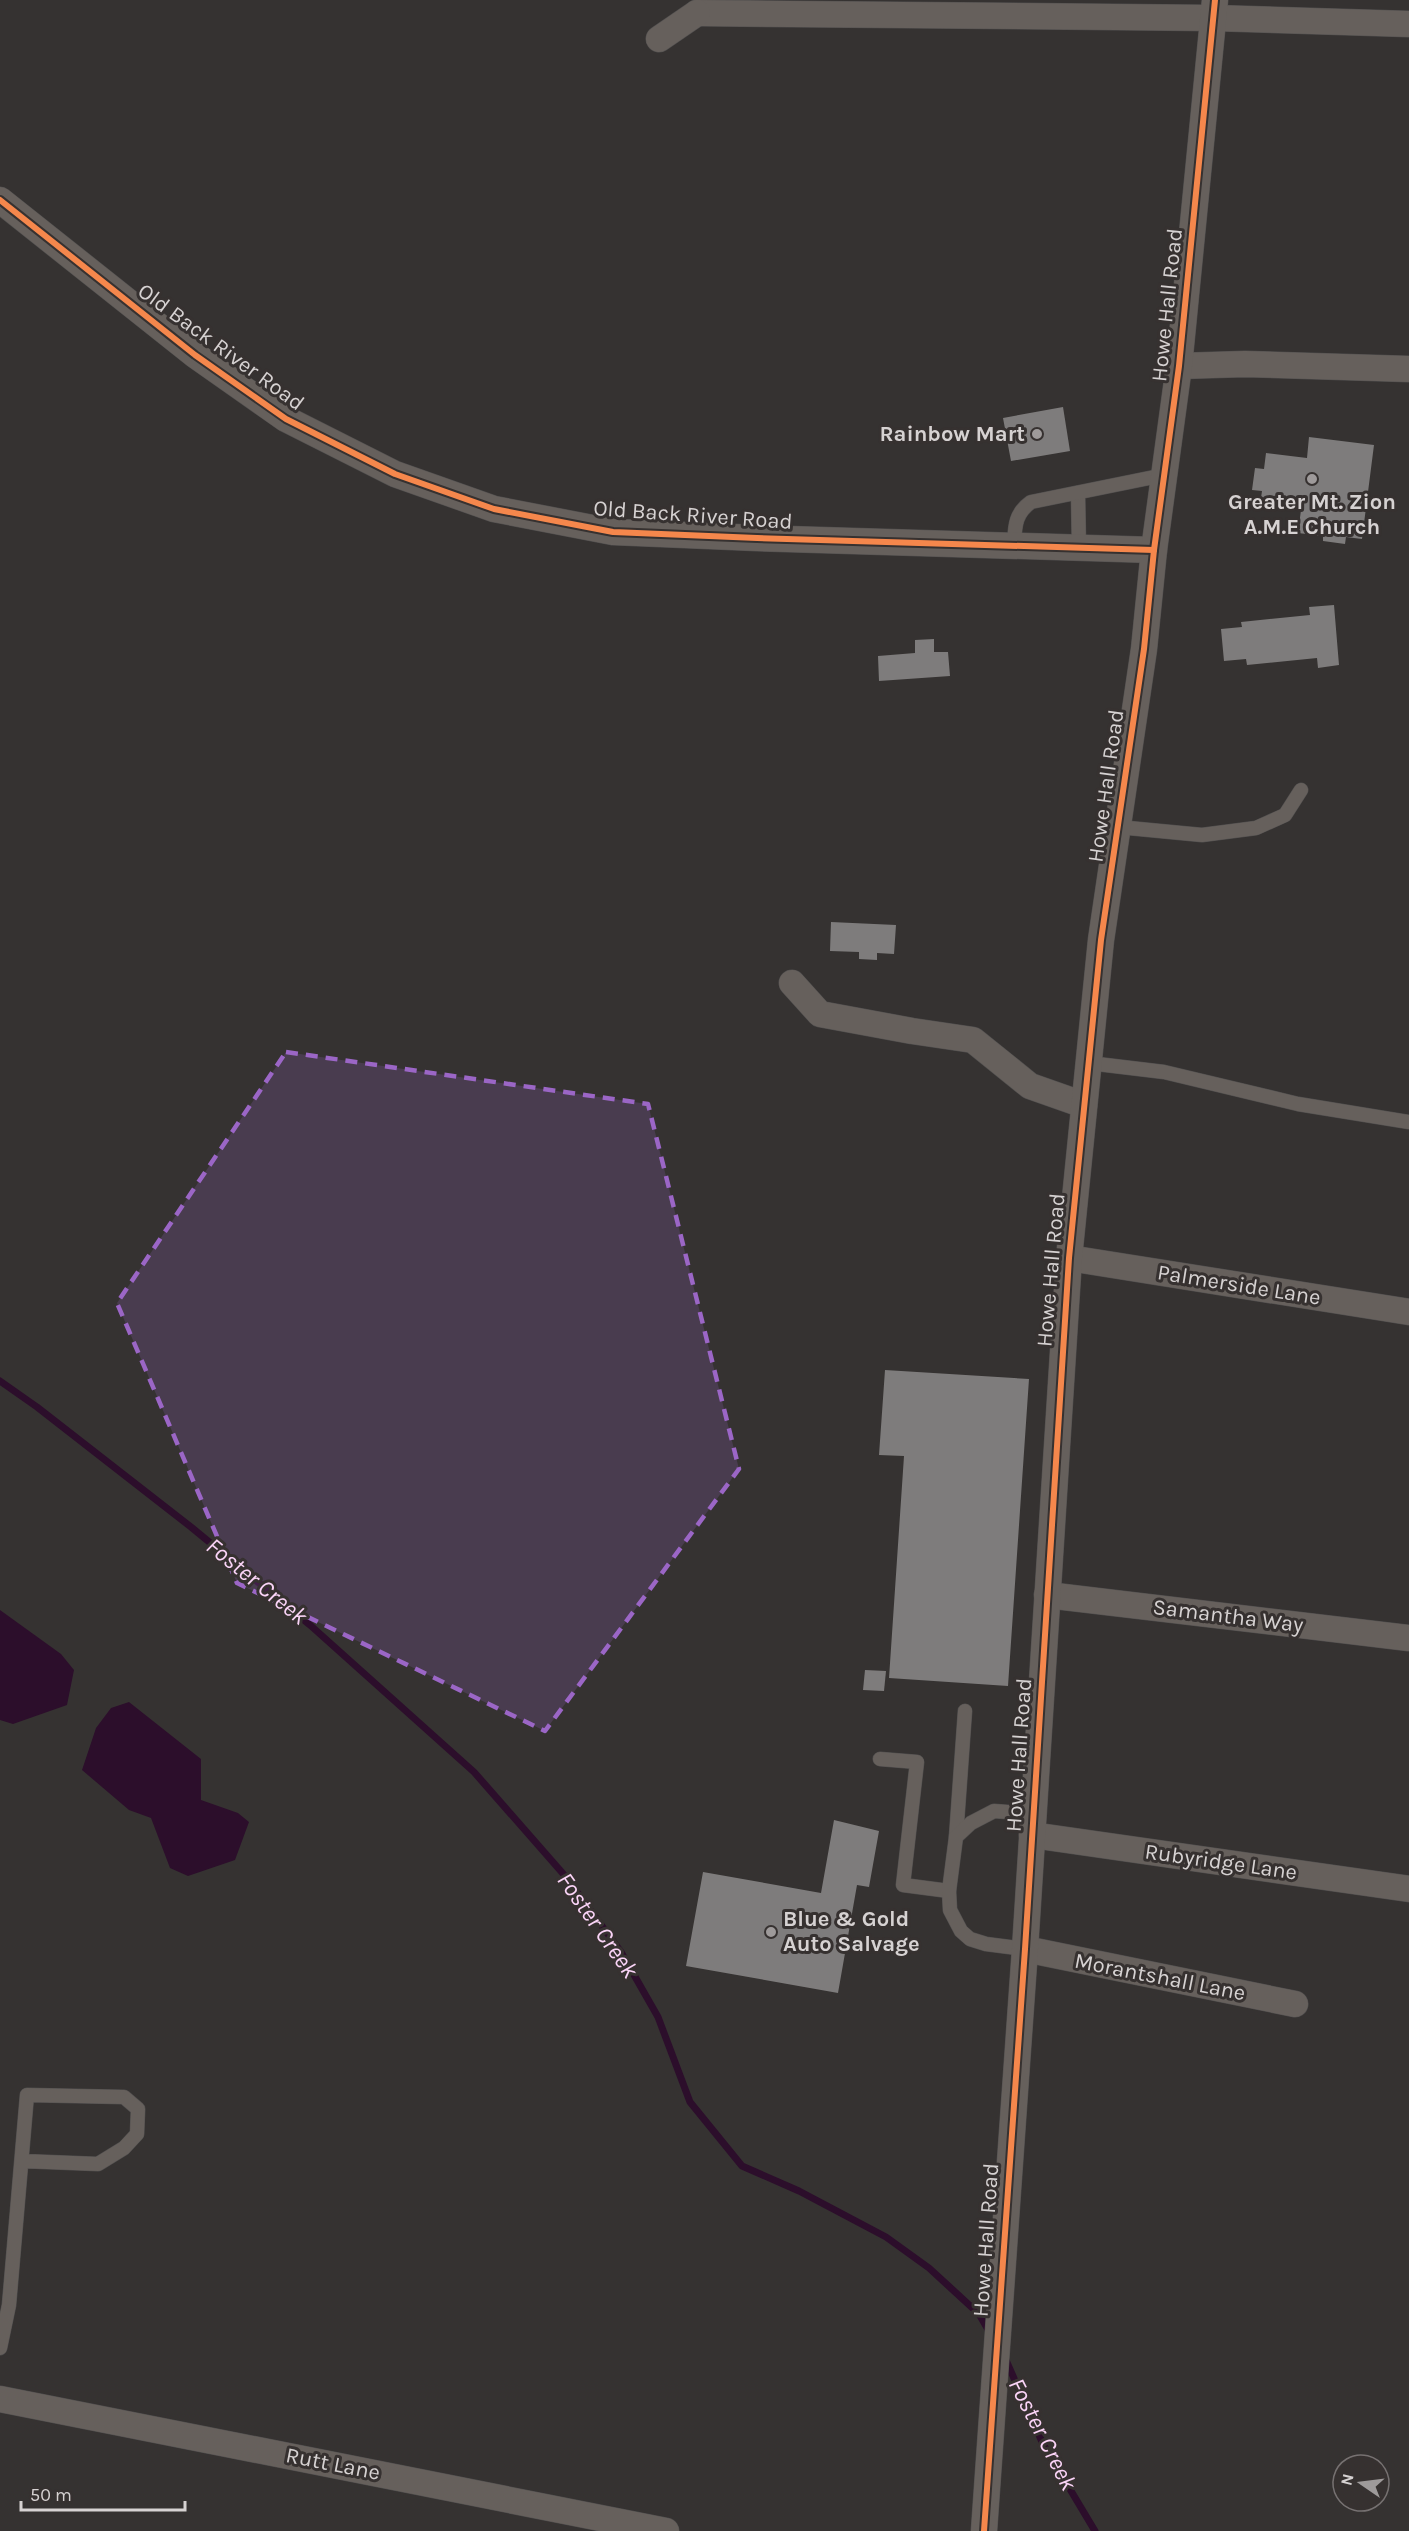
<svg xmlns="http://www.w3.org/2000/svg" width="1409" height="2531" viewBox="0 0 1409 2531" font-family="Karla,sans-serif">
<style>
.water{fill:#2c0e2b}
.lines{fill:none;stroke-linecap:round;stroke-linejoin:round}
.stream{stroke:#2c0e2b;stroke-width:7}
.building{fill:#7e7c7c}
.service-casing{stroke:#514f4f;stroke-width:15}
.minor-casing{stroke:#514f4f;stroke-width:27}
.service{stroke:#66605c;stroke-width:14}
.minor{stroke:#66605c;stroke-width:26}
.cycleway-casing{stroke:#363130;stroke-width:10}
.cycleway{stroke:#f5874c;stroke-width:6}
.marked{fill:#9b66c6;fill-opacity:0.2;stroke:#9b66c6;stroke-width:4.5;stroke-dasharray:12 8;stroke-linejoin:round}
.poi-dot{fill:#9e9a9a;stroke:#363130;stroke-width:2}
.labels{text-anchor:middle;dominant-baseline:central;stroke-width:6;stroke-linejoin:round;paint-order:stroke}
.street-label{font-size:22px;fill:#d6d2d2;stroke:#363130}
.poi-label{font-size:22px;font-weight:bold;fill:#d6d2d2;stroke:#363130;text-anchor:end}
.water-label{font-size:24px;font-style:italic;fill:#fad4f7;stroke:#363130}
</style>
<rect width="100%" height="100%" fill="#353231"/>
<g class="water">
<path d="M0 1610 61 1654 74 1670 67 1705 13 1724 0 1720Z"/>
<path d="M129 1702 201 1759V1800L238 1813 249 1822 235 1860 188 1876 170 1868 151 1818 129 1810 82 1770 96 1728 111 1708Z"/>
</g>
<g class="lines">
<g class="stream">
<path d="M0 1381 37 1407 191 1527 310 1625 474 1772 566 1877 621 1952 658 2017 690 2102 742 2166 799 2191 886 2237 929 2268 979 2314 990 2333"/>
<path d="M1005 2358 1043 2444 1095 2531"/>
</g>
</g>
<g class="building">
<path d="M1063 407 1070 451 1011 461 1003 418Z"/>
<path d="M1309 437 1374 445 1362 539 1346 537 1345 544 1323 541V536L1298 533 1301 510 1260 505 1262 491 1252 490 1255 468 1264 469 1266 453 1307 458Z"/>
<path d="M1334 605 1339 665 1318 668 1317 658 1247 665 1246 659 1224 661 1221 629 1242 627 1241 622 1310 615 1309 607Z"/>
<path d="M934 639V652H948L950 676 879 681 878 656 915 653V640Z"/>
<path d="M831 922 896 925 894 954 877 953V960L859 959V952L830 951Z"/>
<path d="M885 1370 1029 1379 1008 1686 889 1678 904 1456 879 1455Z"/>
<path d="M865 1670 886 1671 884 1691 863 1690Z"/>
<path d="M834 1820 879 1831 869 1887 857 1885 838 1993 686 1966 703 1872 821 1893Z"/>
</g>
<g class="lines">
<g class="service-casing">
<g id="service">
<path d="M1078 493 1079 548"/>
<path d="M1014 546C1015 528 1014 514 1031 502L1164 475"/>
<path d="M1118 827 1202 835 1256 828 1285 815 1301 790"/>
<path d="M1089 1063 1164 1072 1298 1104 1409 1122"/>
<path d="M880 1759 917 1762 903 1885 949 1891"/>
<path d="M956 1837 965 1711"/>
<path d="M1025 1949 986 1944 970 1939 961 1931 950 1910 949 1891 956 1837 971 1823 994 1811 1033 1814"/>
<path d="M0 2348 9 2305 27 2095 124 2097 138 2109 137 2134 124 2148 98 2164 22 2161"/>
</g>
</g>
<g class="minor-casing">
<g id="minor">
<path d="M697 13 1214 18 1409 24"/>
<path d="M659 39 697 13"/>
<path d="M0 200 195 355 286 419 395 474 494 509 613 532 757 538 1154 550"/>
<path d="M1179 366 1245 364 1409 369"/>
<path d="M792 983 820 1014 912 1031 973 1040 1030 1086 1084 1105"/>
<path d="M1069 1258 1409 1312"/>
<path d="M1047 1595 1409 1638"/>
<path d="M1032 1835 1409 1889"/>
<path d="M1025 1949 1295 2004"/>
<path d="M0 2399 666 2531"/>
<path d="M984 2531 1025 1949 1069 1258 1101 940 1144 649 1154 550 1179 366 1215 0"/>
</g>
</g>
<use href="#service" class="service"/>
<use href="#minor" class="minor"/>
<g class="cycleway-casing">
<g id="cycleway">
<path d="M0 200 195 355 286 419 395 474 494 509 613 532 757 538 1154 550"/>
<path d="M984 2531 1025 1949 1069 1258 1101 940 1144 649 1154 550 1179 366 1215 0"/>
</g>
</g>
<use href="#cycleway" class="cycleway"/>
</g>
<path class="marked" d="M286 1052 648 1104 739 1469 545 1731 237 1583 117 1303Z"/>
<g class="poi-dot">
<circle cx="1037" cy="434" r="6"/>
<circle cx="1312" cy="479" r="6"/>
<circle cx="771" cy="1932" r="6"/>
</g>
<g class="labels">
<g class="street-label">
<text transform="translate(1167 305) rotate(-84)">Howe Hall Road</text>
<text transform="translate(221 347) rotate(36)">Old Back River Road</text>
<text transform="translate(693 515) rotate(4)">Old Back River Road</text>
<text transform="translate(1106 786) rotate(-82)">Howe Hall Road</text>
<text transform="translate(1051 1270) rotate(-85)">Howe Hall Road</text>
<text transform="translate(1239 1285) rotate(9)">Palmerside Lane</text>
<text transform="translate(1228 1616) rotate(7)">Samantha Way</text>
<text transform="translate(1019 1755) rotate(-86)">Howe Hall Road</text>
<text transform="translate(1221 1862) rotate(8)">Rubyridge Lane</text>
<text transform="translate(1160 1977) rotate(11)">Morantshall Lane</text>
<text transform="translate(986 2240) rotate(-86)">Howe Hall Road</text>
<text transform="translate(333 2464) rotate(11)">Rutt Lane</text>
</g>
<g class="poi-label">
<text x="1025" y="434">Rainbow Mart</text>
<text x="1312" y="502" text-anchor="middle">Greater Mt. Zion<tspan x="1312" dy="25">A.M.E Church</tspan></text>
<text x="783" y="1919" text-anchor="start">Blue &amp; Gold<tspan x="783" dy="25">Auto Salvage</tspan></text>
</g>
<g class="water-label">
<text transform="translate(257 1581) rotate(39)">Foster Creek</text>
<text transform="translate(598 1925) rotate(55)">Foster Creek</text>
<text transform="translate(1043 2434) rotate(63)">Foster Creek</text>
</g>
</g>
<g transform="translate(1361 2483) rotate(284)"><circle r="28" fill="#363130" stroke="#767171" stroke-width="1.5"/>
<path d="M0-4.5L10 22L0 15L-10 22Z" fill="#9e9a9a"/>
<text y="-9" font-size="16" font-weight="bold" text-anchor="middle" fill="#d6d2d2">N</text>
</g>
<path d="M21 2501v9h164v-9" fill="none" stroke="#d6d2d2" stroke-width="3"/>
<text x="30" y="2501" font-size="18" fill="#d6d2d2" stroke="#363130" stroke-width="4.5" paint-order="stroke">50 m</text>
</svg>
